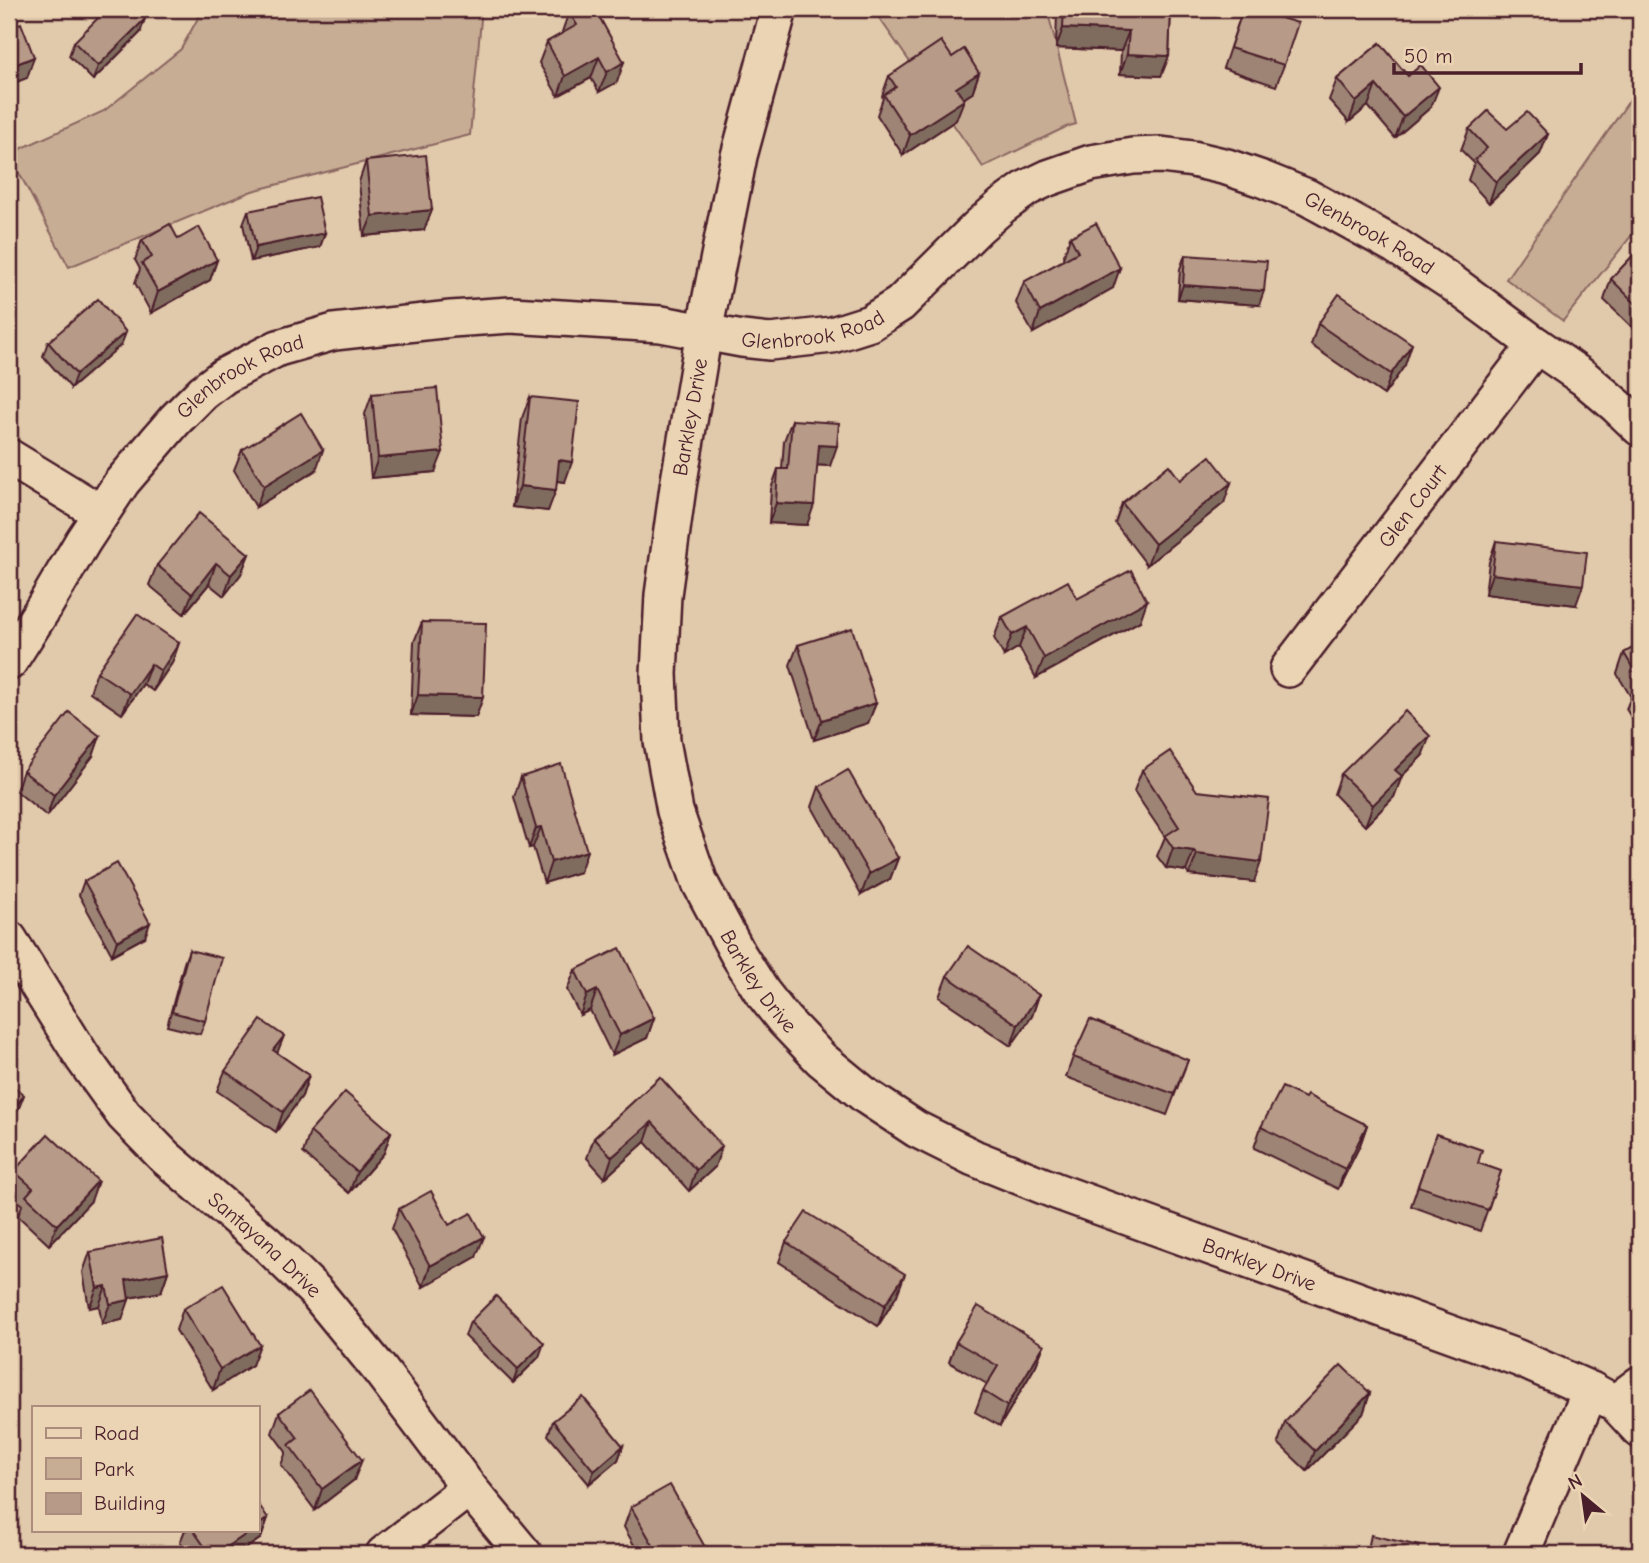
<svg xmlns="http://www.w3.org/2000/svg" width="1649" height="1563" viewBox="0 0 1649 1563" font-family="'Comic Neue',sans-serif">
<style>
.green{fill:#c8ad95;stroke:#896660;stroke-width:2}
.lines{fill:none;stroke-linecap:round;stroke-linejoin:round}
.minor-casing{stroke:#4a1f2b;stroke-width:40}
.minor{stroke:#ebd4b3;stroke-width:35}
.wall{fill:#9d8474;stroke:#4a1f2b;stroke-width:2}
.shaded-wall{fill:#806c5e;stroke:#4a1f2b;stroke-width:2}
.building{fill:#b79a87;stroke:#4a1f2b;stroke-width:2}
.labels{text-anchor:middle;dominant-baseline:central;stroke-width:7;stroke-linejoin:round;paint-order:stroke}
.street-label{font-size:21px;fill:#4a1f2b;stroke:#ebd4b3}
</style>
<rect width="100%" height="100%" fill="#e1c9ab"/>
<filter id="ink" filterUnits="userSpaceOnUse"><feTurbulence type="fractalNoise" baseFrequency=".0143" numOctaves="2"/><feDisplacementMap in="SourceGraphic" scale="14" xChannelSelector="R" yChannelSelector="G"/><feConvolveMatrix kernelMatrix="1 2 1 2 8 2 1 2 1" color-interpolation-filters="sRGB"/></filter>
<g filter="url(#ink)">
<g class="green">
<path d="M203 9H482L470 135 252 191 69 267 9 154 104 111 181 49Z"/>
<path d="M873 9H1047L1076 124 1066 127 983 167Z"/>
<path d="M1640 85V225L1563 321 1506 279Z"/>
</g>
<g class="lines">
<g class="minor-casing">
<g id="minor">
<path id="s1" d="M779 9 739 156 704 332 678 487 663 595 659 674 662 741 675 811 700 883 738 954 762 992 784 1020 821 1059 866 1096 916 1129 974 1158 1056 1191 1518 1358 1591 1390 1615 1403 1640 1430"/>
<path d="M9 457 101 513"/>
<path id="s2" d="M9 662 44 607 83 541 122 482 175 420 203 392 224 376 278 348 334 332 451 319 511 315 661 324 742 339 770 342 832 335 870 323 900 304 978 227 1002 206 1027 188 1048 178 1091 163 1133 156 1161 155 1193 159 1227 167 1262 179 1307 197 1396 246 1451 282 1536 345 1584 378 1617 406 1640 428"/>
<path id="s3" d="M1288 669 1536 345"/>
<path id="s4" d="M9 939 83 1058 124 1115 165 1157 266 1243 317 1293 380 1370 469 1488 524 1554"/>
<path d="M1615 1403 1640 1384"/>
<path d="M384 1554 469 1488"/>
<path d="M1521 1554 1569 1440 1591 1390"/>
</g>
</g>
<use href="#minor" class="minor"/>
</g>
<g class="wall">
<path d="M1057 9H1171L1169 56 1161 76 1120 74 1121 51 1056 48Z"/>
<path d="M1243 9 1278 17 1284 65 1276 86 1223 68Z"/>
<path d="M569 12 617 82 599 92 591 78 558 96 539 63 547 42 563 33 562 32Z"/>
<path d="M140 33 93 80 69 56 74 42Z"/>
<path d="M1380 43 1431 107 1395 138 1368 106 1349 122 1329 100 1337 79Z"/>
<path d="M952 57 979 73 972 93 963 99 956 120 903 155 877 115 883 98 882 96 889 76Z"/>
<path d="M1469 129H1507L1548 134 1540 154 1489 203 1468 180 1474 163 1461 150Z"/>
<path d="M366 161 432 210 424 230 364 236 359 182Z"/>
<path d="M248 211 325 233 320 247 251 261 243 224Z"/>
<path d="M1070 237 1113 288 1033 333 1016 303 1024 282 1064 260 1063 258Z"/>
<path d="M178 239 217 260 210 280 151 313 135 283 140 269 135 260 142 240Z"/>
<path d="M1640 248V335L1604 300 1611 279Z"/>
<path d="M1185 255 1259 305 1178 299 1180 269Z"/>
<path d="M1318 324 1405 365 1384 395 1311 345Z"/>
<path d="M126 332 121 345 71 388 43 356 48 342Z"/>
<path d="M372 394 435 472 371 478 365 414Z"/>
<path d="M530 397 565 482 557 481 548 511 512 507 522 418Z"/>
<path d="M792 420 830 466 817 465 807 525 769 523 771 489 778 469H782L784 441Z"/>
<path d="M242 450 316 470 256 507 234 470Z"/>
<path d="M1180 480 1224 503 1147 565 1115 523 1122 503Z"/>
<path d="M1496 541 1576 605 1485 594 1489 562Z"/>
<path d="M249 554 241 574 224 596 209 584 184 614 149 585 157 565Z"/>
<path d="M1077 599 1140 621 1036 678 1019 647 1004 656 994 638 1002 617Z"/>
<path d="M422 622 483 697 476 717 411 715 414 642Z"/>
<path d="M179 643 172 663 153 691 143 684 122 714 90 692 97 672Z"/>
<path d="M1640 644V732L1626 709 1631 697 1617 674 1624 653Z"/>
<path d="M798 645 876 703 868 723 814 740 790 665Z"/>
<path d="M100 736 93 756 47 816 16 791 23 771Z"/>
<path d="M1422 756 1402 776 1394 797 1365 826 1334 794 1341 774Z"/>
<path d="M1142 770 1254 882 1189 875 1186 871 1166 868 1157 856 1165 837 1134 791Z"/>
<path d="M521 777 580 872 544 883 533 847 529 848 514 797Z"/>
<path d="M819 787 898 858 890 879 861 895 812 807Z"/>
<path d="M84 881 145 937 112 955 79 895Z"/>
<path d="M189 950 205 1021 200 1034 167 1026 184 963Z"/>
<path d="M575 970 654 1018 647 1038 612 1055 590 1010 580 1015 567 990Z"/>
<path d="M947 976 1039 995 1032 1016 1011 1046 939 997Z"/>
<path d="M277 1053 309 1075 302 1096 276 1132 217 1091 225 1071Z"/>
<path d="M1073 1057 1188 1060 1167 1115 1066 1077Z"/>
<path d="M660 1077 715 1167 689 1191 645 1142 605 1178 587 1158 594 1138Z"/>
<path d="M1305 1098 1367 1125 1360 1145 1338 1189 1254 1148 1261 1127Z"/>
<path d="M310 1132H391L384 1153 349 1193 303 1153Z"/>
<path d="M1436 1134 1478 1163 1501 1171 1480 1231 1411 1206Z"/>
<path d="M14 1171 91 1201 49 1245 18 1216 22 1205 9 1193V1186Z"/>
<path d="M399 1209 449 1225 476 1257 423 1287 392 1229Z"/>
<path d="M786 1242 897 1295 878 1326 779 1262Z"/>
<path d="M90 1252 168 1272 161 1292 129 1298 122 1320 102 1324 99 1306 89 1308 83 1272Z"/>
<path d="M183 1309 252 1365 213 1390 176 1330Z"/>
<path d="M470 1322 539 1357 513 1383 465 1336Z"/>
<path d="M956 1342 1044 1345 1036 1365 1000 1426 975 1412 983 1391 987 1384 949 1362Z"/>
<path d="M1370 1393 1363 1414 1307 1471 1278 1443 1285 1422Z"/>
<path d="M279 1413 354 1480 315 1510 281 1465 286 1452 272 1433Z"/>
<path d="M553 1421 623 1446 618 1460 589 1484 548 1435Z"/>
<path d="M631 1507 702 1554H639L624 1527Z"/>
<path d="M268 1518 261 1538 238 1554H189L180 1542 185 1530H257Z"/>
</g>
<g class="shaded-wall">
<path d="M145 19 140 33 93 80 98 66Z"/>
<path d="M1063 28 1129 31 1121 51 1056 48Z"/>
<path d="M1127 54 1169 56 1161 76 1120 74Z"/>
<path d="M34 57 27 78 9 85V67Z"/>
<path d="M599 57 591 78 558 96 565 76Z"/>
<path d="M624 62 617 82 599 92 607 72Z"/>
<path d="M979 73 972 93 949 108 956 88Z"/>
<path d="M1376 85 1368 106 1349 122 1356 102Z"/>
<path d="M1439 87 1431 107 1395 138 1403 117Z"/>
<path d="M964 100 956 120 903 155 910 135Z"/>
<path d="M1548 134 1540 154 1489 203 1496 182Z"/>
<path d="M432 210 424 230 364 236 372 216Z"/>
<path d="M325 233 320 247 251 261 256 247Z"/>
<path d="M217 260 210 280 151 313 158 292Z"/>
<path d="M1120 268 1113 288 1033 333 1040 312Z"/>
<path d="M1183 285 1264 291 1259 305 1178 299Z"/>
<path d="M126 332 121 345 71 388 76 374Z"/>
<path d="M1412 344 1405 365 1384 395 1391 374Z"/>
<path d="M819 445 837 446 830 466 811 465Z"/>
<path d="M323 450 316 470 256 507 264 486Z"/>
<path d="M443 452 435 472 371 478 378 458Z"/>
<path d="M559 460 572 462 565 482 551 480Z"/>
<path d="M1231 483 1224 503 1147 565 1155 544Z"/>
<path d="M520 486 556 490 548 511 512 507Z"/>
<path d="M776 503 814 505 807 525 769 523Z"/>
<path d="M249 554 241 574 224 596 231 575Z"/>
<path d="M216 563 209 584 184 614 192 594Z"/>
<path d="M1492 574 1583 585 1576 605 1485 594Z"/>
<path d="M1147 601 1140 621 1036 678 1044 658Z"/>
<path d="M1027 627 1019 647 1004 656 1012 635Z"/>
<path d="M179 643 172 663 153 691 161 671Z"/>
<path d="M151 664 143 684 122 714 130 694Z"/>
<path d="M418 695 483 697 476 717 411 715Z"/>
<path d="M876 703 868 723 814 740 822 720Z"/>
<path d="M100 736 93 756 47 816 54 795Z"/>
<path d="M1430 736 1422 756 1402 776 1394 797 1365 826 1373 805 1395 770Z"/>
<path d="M541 827 533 847 529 848 536 828Z"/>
<path d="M1173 848 1194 851 1186 871 1166 868Z"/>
<path d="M587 851 580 872 544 883 551 862Z"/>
<path d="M1197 854 1261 862 1254 882 1189 875Z"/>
<path d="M898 858 890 879 861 895 869 874Z"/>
<path d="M150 923 145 937 112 955 117 941Z"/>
<path d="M597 990 590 1010 580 1015 587 995Z"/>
<path d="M1039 995 1032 1016 1011 1046 1018 1025Z"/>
<path d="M654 1018 647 1038 612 1055 620 1035Z"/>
<path d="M284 1036 276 1056 273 1050Z"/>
<path d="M309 1075 302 1096 276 1132 283 1112Z"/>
<path d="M24 1095 19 1108 9 1121V1114Z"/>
<path d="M652 1122 645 1142 605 1178 612 1157Z"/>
<path d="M1367 1125 1360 1145 1338 1189 1345 1169Z"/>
<path d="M391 1132 384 1153 349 1193 357 1172Z"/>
<path d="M722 1146 715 1167 689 1191 696 1170Z"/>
<path d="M98 1181 91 1201 49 1245 57 1225Z"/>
<path d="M484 1237 476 1257 423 1287 430 1266Z"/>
<path d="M168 1272 161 1292 118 1300 126 1280Z"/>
<path d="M905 1274 897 1295 878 1326 885 1305Z"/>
<path d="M106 1286 99 1306 89 1308 97 1288Z"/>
<path d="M129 1300 122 1320 102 1324 110 1304Z"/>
<path d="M544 1343 539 1357 513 1383 518 1369Z"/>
<path d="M260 1345 252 1365 213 1390 220 1369Z"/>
<path d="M1044 1345 1036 1365 1000 1426 1007 1406Z"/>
<path d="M1370 1393 1363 1414 1307 1471 1315 1451Z"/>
<path d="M623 1446 618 1460 589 1484 594 1471Z"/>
<path d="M362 1460 354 1480 315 1510 322 1489Z"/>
<path d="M268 1518 261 1538 238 1554H217L252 1530H257V1526Z"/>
<path d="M705 1547 702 1554H692Z"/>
</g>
<g class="building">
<path d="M107 9H135L145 19 98 66 74 42Z"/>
<path d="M575 9H595L624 62 607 72 599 57 565 76 547 42 577 25 569 12Z"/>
<path d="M1064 9H1171L1169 56 1127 54 1129 31 1063 28Z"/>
<path d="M1243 9H1281L1278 17 1298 23 1284 65 1230 48Z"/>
<path d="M21 23 34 57 9 67V28Z"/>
<path d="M941 41 952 57 964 49 979 73 956 88 964 100 910 135 884 95 896 87 889 76Z"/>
<path d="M1380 43 1408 76 1421 65 1439 87 1403 117 1376 85 1356 102 1337 79Z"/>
<path d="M1488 111 1507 129 1527 112 1548 134 1496 182 1475 160 1487 148 1469 129Z"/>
<path d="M426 155 432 210 372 216 366 161Z"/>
<path d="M317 197 325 233 256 247 248 211Z"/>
<path d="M1096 223 1120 268 1040 312 1024 282 1078 252 1070 237Z"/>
<path d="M170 224 178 239 199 227 217 260 158 292 142 263 152 257 142 240Z"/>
<path d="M1640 248V308L1611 279Z"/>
<path d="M1185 255 1267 261 1264 291 1183 285Z"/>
<path d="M1339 294 1412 344 1391 374 1318 324Z"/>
<path d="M98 299 126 332 76 374 48 342Z"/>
<path d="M437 388 443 452 378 458 372 394Z"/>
<path d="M530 397 579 402 572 462 559 460 556 490 520 486Z"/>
<path d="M301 413 323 450 264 486 242 450Z"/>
<path d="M792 420 839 423 837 446 819 445 814 505 776 503 778 469H788Z"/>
<path d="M1210 456 1231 483 1155 544 1122 503 1169 465 1180 480Z"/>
<path d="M199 513 249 554 231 575 216 563 192 594 157 565Z"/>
<path d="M1496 541 1587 552 1583 585 1492 574Z"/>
<path d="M1131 570 1147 601 1044 658 1027 627 1012 635 1002 617 1068 581 1077 599Z"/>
<path d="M137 614 179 643 161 671 151 664 130 694 97 672Z"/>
<path d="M422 622 486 623 483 697 418 695Z"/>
<path d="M852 628 876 703 822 720 798 645Z"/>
<path d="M1640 644V680L1624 653Z"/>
<path d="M1640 685V700L1633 689Z"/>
<path d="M1405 711 1430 736 1395 770 1402 776 1373 805 1341 774Z"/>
<path d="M69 712 100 736 54 795 23 771Z"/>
<path d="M1170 751 1197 791 1269 799 1261 862 1197 854 1194 851 1173 848 1165 836 1179 827 1142 770Z"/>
<path d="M561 764 587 851 551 862 541 827 536 828 521 777Z"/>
<path d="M848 770 898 858 869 874 819 787Z"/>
<path d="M117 863 150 923 117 941 84 881Z"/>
<path d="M968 946 1039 995 1018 1025 947 976Z"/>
<path d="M620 948 654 1018 620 1035 597 990 587 995 575 970Z"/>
<path d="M189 950 222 958 205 1021 172 1012Z"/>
<path d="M1090 1019 1188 1060 1174 1094 1073 1057Z"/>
<path d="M261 1020 284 1036 273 1050 309 1075 283 1112 225 1071Z"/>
<path d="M660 1077 722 1146 696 1170 652 1122 612 1157 594 1138Z"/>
<path d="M9 1083 24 1095 9 1114Z"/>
<path d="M1282 1087 1305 1098 1307 1095 1367 1125 1345 1169 1261 1127Z"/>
<path d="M345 1092 391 1132 357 1172 310 1132Z"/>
<path d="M48 1134 98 1181 57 1225 26 1196 33 1188 14 1171Z"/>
<path d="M1436 1134 1482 1150 1478 1163 1501 1171 1488 1210 1418 1186Z"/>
<path d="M431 1191 449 1225 471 1213 484 1237 430 1266 399 1209Z"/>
<path d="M806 1212 905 1274 885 1305 786 1242Z"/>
<path d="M162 1238 168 1272 126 1280 129 1300 110 1304 106 1286 97 1288 90 1252Z"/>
<path d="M223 1285 260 1345 220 1369 183 1309Z"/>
<path d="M496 1296 544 1343 518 1369 470 1322Z"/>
<path d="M978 1306 1044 1345 1007 1406 983 1391 998 1366 956 1342Z"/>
<path d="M1341 1365 1370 1393 1315 1451 1285 1422Z"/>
<path d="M310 1390 362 1460 322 1489 289 1445 298 1438 279 1413Z"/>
<path d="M583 1397 623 1446 594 1471 553 1421Z"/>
<path d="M670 1485 705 1547 692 1554H658L631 1507Z"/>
<path d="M257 1502 268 1518 257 1526Z"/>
<path d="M193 1530H252L217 1554H210Z"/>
<path d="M1371 1535 1419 1546 1417 1554H1367Z"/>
</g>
</g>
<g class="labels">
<g class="street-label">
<text stroke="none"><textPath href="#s2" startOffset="1592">Glenbrook Road</textPath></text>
<text stroke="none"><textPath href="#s2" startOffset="962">Glenbrook Road</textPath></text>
<text stroke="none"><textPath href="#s2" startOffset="374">Glenbrook Road</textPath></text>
<text transform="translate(690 417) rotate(-80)">Barkley Drive</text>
<text stroke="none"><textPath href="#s3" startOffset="205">Glen Court</textPath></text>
<text stroke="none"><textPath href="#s1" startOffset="1006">Barkley Drive</textPath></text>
<text stroke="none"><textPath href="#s4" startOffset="402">Santayana Drive</textPath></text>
<text stroke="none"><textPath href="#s1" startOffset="1594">Barkley Drive</textPath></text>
</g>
</g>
<rect width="1649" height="1563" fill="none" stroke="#ebd4b3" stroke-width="35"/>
<rect x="18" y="18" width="1614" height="1528" fill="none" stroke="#4a1f2b" stroke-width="2.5" filter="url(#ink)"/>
<rect x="32" y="1406" width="228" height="126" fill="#ebd4b3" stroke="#ab8c7d" stroke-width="2"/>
<rect x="46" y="1428" width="35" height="10" fill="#ebd4b3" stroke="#ab8c7d" stroke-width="2"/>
<text x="94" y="1440" font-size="21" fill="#4a1f2b">Road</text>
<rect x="46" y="1458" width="35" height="21" fill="#c8ad95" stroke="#ab8c7d" stroke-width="2"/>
<text x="94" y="1476" font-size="21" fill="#4a1f2b">Park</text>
<rect x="46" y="1493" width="35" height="21" fill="#b79a87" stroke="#ab8c7d" stroke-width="2"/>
<text x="94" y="1510" font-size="21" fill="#4a1f2b">Building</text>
<g transform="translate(1583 1496) rotate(331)" stroke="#ebd4b3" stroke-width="5" paint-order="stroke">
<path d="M0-5L12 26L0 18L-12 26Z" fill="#4a1f2b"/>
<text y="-10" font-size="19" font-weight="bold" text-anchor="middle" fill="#4a1f2b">N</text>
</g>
<path d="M1394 63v10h187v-10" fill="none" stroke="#4a1f2b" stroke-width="3.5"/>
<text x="1404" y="63" font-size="21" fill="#4a1f2b" stroke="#ebd4b3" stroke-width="5" paint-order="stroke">50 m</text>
</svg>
